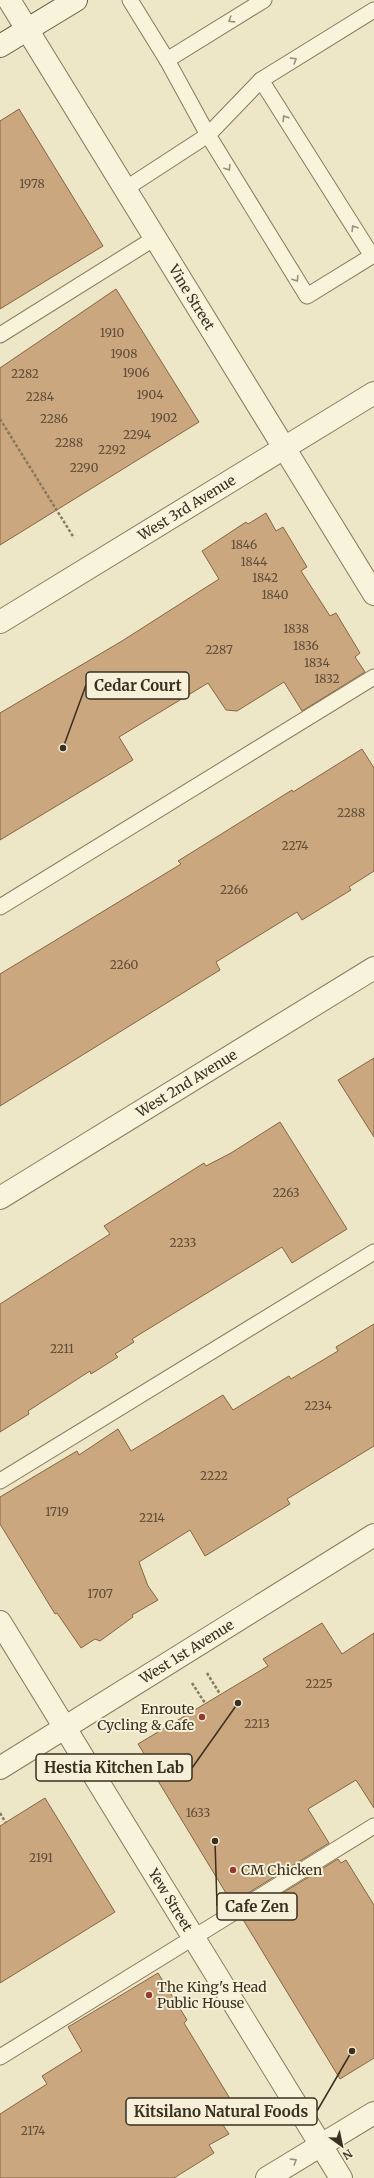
<svg xmlns="http://www.w3.org/2000/svg" width="374" height="2178" viewBox="0 0 374 2178" font-family="Merriweather,serif">
<style>
.building{fill:#caa77f;stroke:#876643}
.lines{fill:none;stroke-linecap:round;stroke-linejoin:round}
.service-casing{stroke:#89795d;stroke-width:17}
.minor-casing{stroke:#89795d;stroke-width:24}
.secondary-casing{stroke:#6b5a40;stroke-width:24}
.path{stroke:#89795d;stroke-width:2.5;stroke-dasharray:3 2;stroke-linecap:butt}
.service{stroke:#f8f3db;stroke-width:15}
.minor{stroke:#f8f3db;stroke-width:22}
.secondary{stroke:#f8f3db;stroke-width:22}
.oneway{stroke:#99917e}
.poi-dot{fill:#963a2f;stroke:#f5f0d7;stroke-width:1.5}
.labels{text-anchor:middle;dominant-baseline:central;stroke-width:4;stroke-linejoin:round;paint-order:stroke}
.number-label{font-size:12px;fill:#5e4d38}
.street-label{font-size:14px;fill:#3a2f20;stroke:#f5f0d7}
.poi-label{font-size:14px;fill:#3a2f20;stroke:#f5f0d7;text-anchor:start}
.leader{fill:none;stroke:#3a2f20;stroke-width:1.5}
.callout-dot{fill:#3a2f20;stroke:#f5f0d7;stroke-width:1.5}
.callout{fill:#f5f0d7;stroke:#3a2f20;stroke-width:1.5}
.callout-label{font-size:15px;text-anchor:middle;font-weight:bold;fill:#3a2f20}
</style>
<rect width="100%" height="100%" fill="#ede6c7"/>
<g class="building">
<path d="M19 109 103 246 0 309V121Z"/>
<path d="M116 289 199 422 0 545V368Z"/>
<path d="M266 513 276 531 283 527 307 567 301 571 330 616 336 613 360 653 355 657 365 672 302 711 284 682 237 711 226 710 208 683 119 737 133 760 0 840V713L122 641 219 579 202 551 246 522 248 524Z"/>
<path d="M362 749 374 768V871L349 887 351 890 302 920 297 912 216 962 220 970 0 1106V974L181 864 178 861 292 790 293 792Z"/>
<path d="M374 1058V1137L338 1080Z"/>
<path d="M280 1122 347 1229 292 1263 282 1247 132 1339 134 1342 115 1354 118 1357 91 1374 90 1371 28 1411 29 1414 0 1432V1304L110 1234 104 1226 204 1163 206 1166 231 1153Z"/>
<path d="M374 1324V1446L287 1499 290 1504 205 1556 190 1530 139 1562 148 1586 158 1600 132 1615 133 1617 100 1641 95 1639 81 1648 57 1613 55 1614 0 1524V1497L77 1451 79 1455 118 1429 131 1451 223 1395 233 1410 289 1376 291 1379 338 1351 336 1347Z"/>
<path d="M322 1623 342 1654 374 1633V1808L356 1780 308 1809 329 1843 232 1903 146 1761 148 1760 138 1744 268 1666 263 1659Z"/>
<path d="M45 1798 115 1912 0 1983V1826Z"/>
<path d="M338 1859 341 1863 346 1860 374 1905V2058L340 2079 242 1918Z"/>
<path d="M158 1973 187 2020 184 2023 240 2115 223 2125 229 2134 209 2145 214 2153 174 2178H0V2114L47 2084 42 2076 82 2051 68 2027Z"/>
</g>
<g class="lines">
<g class="service-casing">
<g id="service">
<path d="M130 0 167 60 208 135 307 296 372 256 261 80"/>
<path d="M167 60 264 0"/>
<path d="M125 189 208 135 261 80 374 10"/>
<path d="M0 335 155 238"/>
<path d="M0 907 374 677"/>
<path d="M0 1481 374 1252"/>
<path d="M0 2057 374 1826"/>
</g>
</g>
<g class="minor-casing">
<g id="minor">
<path id="s1" d="M9 0 374 594"/>
<path id="s2" d="M0 622 374 393"/>
<path id="s3" d="M0 1198 374 968"/>
<path id="s4" d="M0 1622 341 2178"/>
<path id="s5" d="M0 1768 374 1535"/>
<path d="M267 2178 374 2113"/>
</g>
</g>
<g class="secondary-casing">
<path id="secondary" d="M0 46 76 0"/>
</g>
<g class="path">
<path d="M0 419 74 538"/>
<path d="M207 1673 220 1694"/>
<path d="M192 1683 205 1703"/>
<path d="M0 1813 6 1823"/>
</g>
<use href="#service" class="service"/>
<use href="#minor" class="minor"/>
<use href="#secondary" class="secondary"/>
</g>
<defs><path id="oneway-chevron" d="M-2-3.5L2.5 0L-2 3.5" fill="none" stroke-width="1.6" stroke-linecap="round" stroke-linejoin="round"/></defs>
<g class="oneway">
<use href="#oneway-chevron" transform="translate(231 20) rotate(148)"/>
<use href="#oneway-chevron" transform="translate(294 60) rotate(-32)"/>
<use href="#oneway-chevron" transform="translate(285 118) rotate(-122)"/>
<use href="#oneway-chevron" transform="translate(228 168) rotate(58)"/>
<use href="#oneway-chevron" transform="translate(354 228) rotate(-122)"/>
<use href="#oneway-chevron" transform="translate(296 279) rotate(58)"/>
<use href="#oneway-chevron" transform="translate(294 2161) rotate(-32)"/>
</g>
<g class="poi-dot">
<circle cx="202" cy="1717" r="4"/>
<circle cx="233" cy="1870" r="4"/>
<circle cx="149" cy="1995" r="4"/>
</g>
<g class="labels">
<g class="number-label">
<text x="32" y="183">1978</text>
<text x="112" y="332">1910</text>
<text x="124" y="353">1908</text>
<text x="136" y="372">1906</text>
<text x="25" y="373">2282</text>
<text x="150" y="394">1904</text>
<text x="40" y="396">2284</text>
<text x="164" y="417">1902</text>
<text x="54" y="418">2286</text>
<text x="137" y="434">2294</text>
<text x="69" y="442">2288</text>
<text x="112" y="449">2292</text>
<text x="84" y="467">2290</text>
<text x="244" y="544">1846</text>
<text x="254" y="561">1844</text>
<text x="265" y="577">1842</text>
<text x="275" y="594">1840</text>
<text x="296" y="628">1838</text>
<text x="306" y="645">1836</text>
<text x="219" y="649">2287</text>
<text x="317" y="662">1834</text>
<text x="327" y="678">1832</text>
<text x="351" y="812">2288</text>
<text x="295" y="845">2274</text>
<text x="234" y="889">2266</text>
<text x="124" y="964">2260</text>
<text x="286" y="1192">2263</text>
<text x="183" y="1242">2233</text>
<text x="62" y="1348">2211</text>
<text x="318" y="1405">2234</text>
<text x="214" y="1475">2222</text>
<text x="57" y="1511">1719</text>
<text x="152" y="1517">2214</text>
<text x="100" y="1593">1707</text>
<text x="319" y="1683">2225</text>
<text x="257" y="1723">2213</text>
<text x="198" y="1812">1633</text>
<text x="41" y="1857">2191</text>
<text x="33" y="2130">2174</text>
</g>
<g class="street-label">
<text stroke="none"><textPath href="#s1" startOffset="349">Vine Street</textPath></text>
<text stroke="none"><textPath href="#s2" startOffset="219">West 3rd Avenue</textPath></text>
<text stroke="none"><textPath href="#s3" startOffset="219">West 2nd Avenue</textPath></text>
<text stroke="none"><textPath href="#s5" startOffset="220">West 1st Avenue</textPath></text>
<text stroke="none"><textPath href="#s4" startOffset="326">Yew Street</textPath></text>
</g>
<g class="poi-label">
<text x="194" y="1709" text-anchor="end">Enroute<tspan x="194" dy="16">Cycling &amp; Cafe</tspan></text>
<text x="241" y="1870">CM Chicken</text>
<text x="157" y="1987">The King's Head<tspan x="157" dy="16">Public House</tspan></text>
</g>
</g>
<path class="leader" d="M63 748L86 685M238 1703L192 1768M215 1841L217 1906M352 2051L317 2111"/>
<g class="callout-dot">
<circle cx="63" cy="748" r="4"/>
<circle cx="238" cy="1703" r="4"/>
<circle cx="215" cy="1841" r="4"/>
<circle cx="352" cy="2051" r="4"/>
</g>
<g class="callout">
<rect x="86" y="672" width="103" height="27" rx="4"/>
<rect x="36" y="1754" width="156" height="27" rx="4"/>
<rect x="217" y="1893" width="80" height="27" rx="4"/>
<rect x="126" y="2098" width="191" height="27" rx="4"/>
</g>
<g class="callout-label">
<text x="138" y="691">Cedar Court</text>
<text x="114" y="1773">Hestia Kitchen Lab</text>
<text x="257" y="1912">Cafe Zen</text>
<text x="221" y="2117">Kitsilano Natural Foods</text>
</g>
<g transform="translate(342 2146) rotate(147)" stroke="#f5f0d7" stroke-width="3" paint-order="stroke">
<path d="M0-3L7 15L0 10L-7 15Z" fill="#3a2f20"/>
<text y="-6" font-size="11" font-weight="bold" text-anchor="middle" fill="#3a2f20">N</text>
</g>
</svg>
